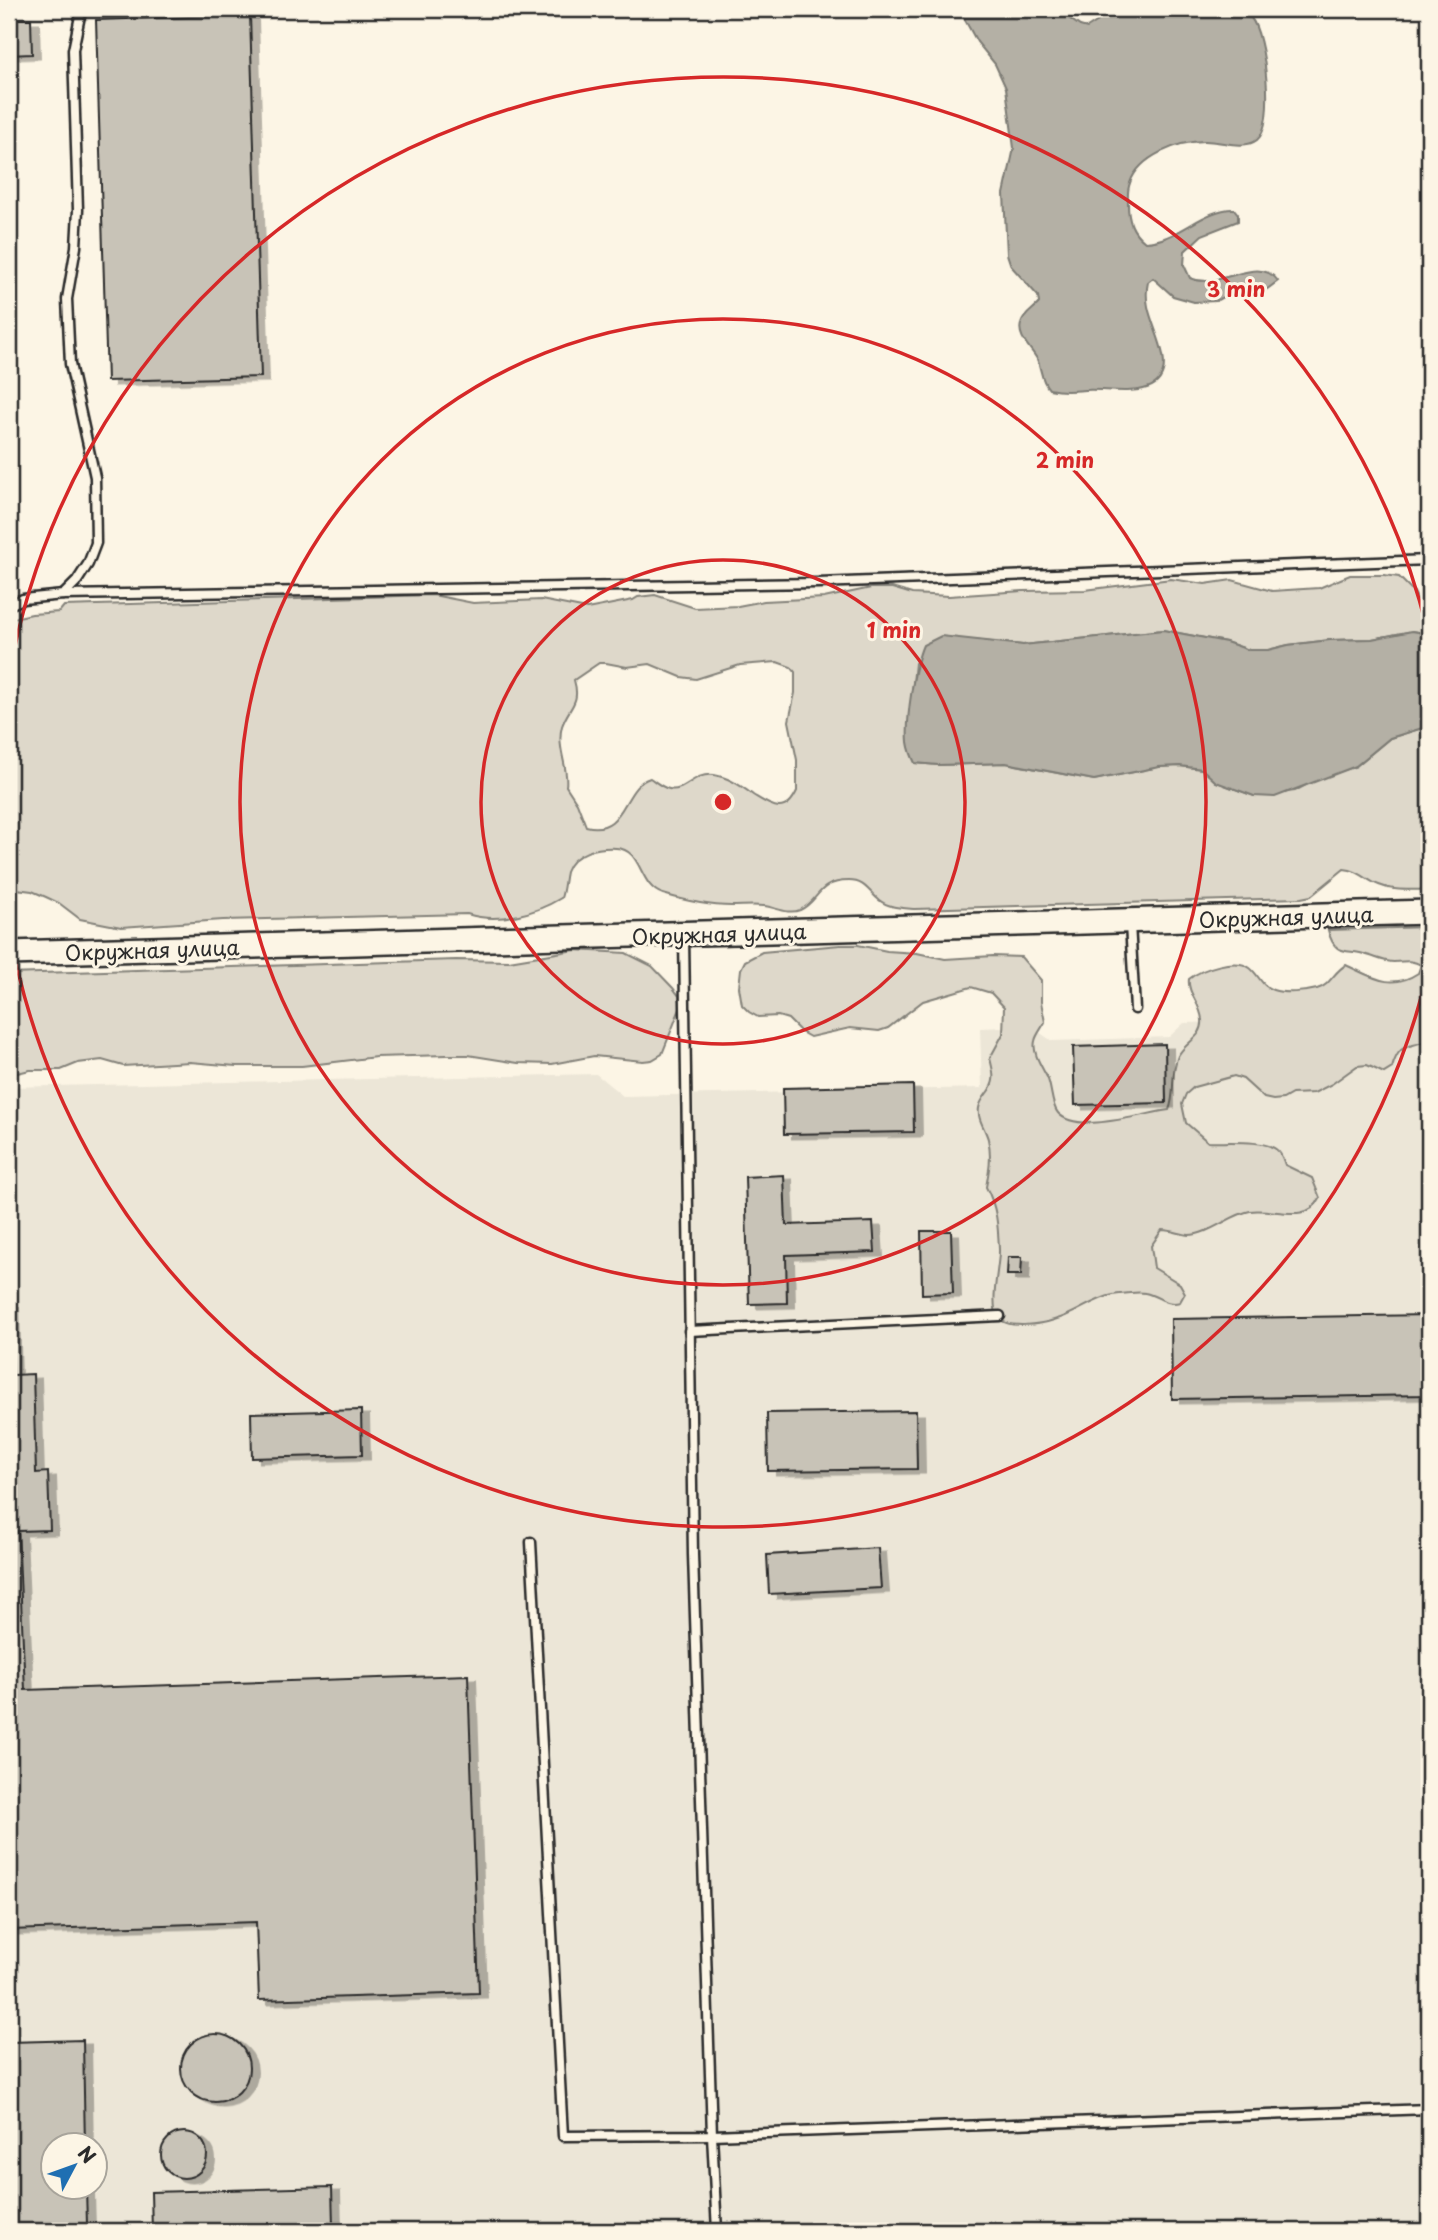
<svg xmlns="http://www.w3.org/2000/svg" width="1438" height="2240" viewBox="0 0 1438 2240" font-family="'Playpen Sans',sans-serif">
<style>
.built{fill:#ece6d7;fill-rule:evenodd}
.green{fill:#ded8ca;stroke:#84827a;stroke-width:2;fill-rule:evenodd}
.water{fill:#b4b0a5;stroke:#7d7b74;stroke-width:2}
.building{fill:#c8c3b7;stroke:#2b2b2b;stroke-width:2;filter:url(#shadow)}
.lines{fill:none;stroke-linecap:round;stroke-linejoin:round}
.service-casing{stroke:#2b2b2b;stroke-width:13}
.secondary-casing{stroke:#2b2b2b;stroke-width:28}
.service{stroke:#fcf5e5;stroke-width:8}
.secondary{stroke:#fcf5e5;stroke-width:23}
.ring{fill:none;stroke:#d62828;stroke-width:3.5}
.labels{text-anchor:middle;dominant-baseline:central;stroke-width:6;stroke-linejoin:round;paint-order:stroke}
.street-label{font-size:21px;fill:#2b2b2b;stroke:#fcf5e5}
.centre{fill:#d62828;stroke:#fcf5e5;stroke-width:3.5}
.ring-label{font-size:21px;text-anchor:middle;font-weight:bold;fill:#d62828;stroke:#fcf5e5;stroke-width:6;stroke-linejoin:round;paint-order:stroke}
</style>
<defs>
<filter id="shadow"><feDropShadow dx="8" dy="4.5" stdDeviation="0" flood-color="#0004"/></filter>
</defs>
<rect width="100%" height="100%" fill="#fcf5e5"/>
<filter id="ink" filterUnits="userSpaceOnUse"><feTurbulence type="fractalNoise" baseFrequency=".0143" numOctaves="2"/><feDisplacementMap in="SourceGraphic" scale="14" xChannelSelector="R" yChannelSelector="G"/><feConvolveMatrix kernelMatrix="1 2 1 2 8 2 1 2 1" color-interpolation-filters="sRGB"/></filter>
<g filter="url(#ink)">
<path class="built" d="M1429 1016V2231H9V1087L596 1074 623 1096 982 1088 980 1028 1030 1026 1052 1041 1169 1037 1184 1023ZM52 2146H94V2188H52Z"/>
<g class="green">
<path d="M1350 575H1384L1399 577 1414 592 1423 611 1429 612V634L1412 631 1372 639 1330 640 1288 645 1268 650H1249L1226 642 1163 630 1023 645 961 639 915 663 911 704 915 763 938 765 1006 763 1094 780 1159 767 1180 766 1202 769 1216 782 1254 796 1295 791 1315 780 1356 766 1390 738 1429 726V890C1412 889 1395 892 1379 885 1366 880 1359 870 1344 869L1311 896 1301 898 915 909C903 908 889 908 879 900 868 891 865 881 849 881 816 881 820 901 800 910 788 915 775 907 764 906 753 905 742 906 731 906 710 906 683 900 663 894 638 886 643 849 616 848 598 847 573 852 566 872 564 881 564 889 561 898 535 914 497 924 467 914L223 920 121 927 80 919 59 903 46 897 32 891 9 888V619L32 614 59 612 64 606 433 595 473 603 541 600 587 609 633 600 638 597 655 595 695 608 738 606 764 601 824 598 871 588H892L912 594 949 596 1023 591 1085 590 1171 579 1205 584 1232 580 1272 591 1319 588ZM777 662 791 667 795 672V693L789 721 797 760V791C785 817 771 806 753 795 743 787 727 777 714 775 693 772 685 793 669 789 661 787 656 782 650 778 622 786 626 836 586 826L577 803 566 786C569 768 556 748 562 726 569 706 581 704 574 680L599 663H606L627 667 650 664 681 677 696 679 740 665Z"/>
<path d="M1429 927V1000L1425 1012 1429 1020V1039C1411 1050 1400 1039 1392 1068L1384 1073 1367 1065 1357 1066 1332 1084 1314 1093 1292 1094 1283 1099 1273 1100 1264 1098 1243 1079 1234 1076 1194 1087 1186 1094 1182 1104 1186 1123 1208 1142C1225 1143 1264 1139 1277 1150 1282 1154 1283 1160 1285 1165L1312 1178 1320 1198C1307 1225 1273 1207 1250 1211 1232 1214 1208 1235 1189 1235 1180 1234 1172 1230 1162 1230L1151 1246 1154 1268 1180 1284 1185 1293 1180 1302C1165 1306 1160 1296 1145 1293 1137 1291 1122 1294 1113 1295 1092 1299 1075 1315 1054 1320 1042 1324 1006 1330 998 1317 989 1304 1000 1264 999 1249 998 1226 997 1207 986 1187 989 1171 992 1155 988 1139 985 1128 977 1119 979 1108 980 1102 984 1097 987 1093 997 1080 993 1072 990 1058L1003 1034 1004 1007 991 993 971 987 923 1001 888 1028 879 1031 850 1028 810 1037 801 1032 788 1019 778 1016 758 1017 749 1012 742 1005 739 987 741 969 745 961 762 952 840 945H858L887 951 917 953 945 959 993 956 1021 957 1041 980V1002L1045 1022C1042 1028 1036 1035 1035 1041 1032 1053 1042 1067 1047 1077 1052 1087 1051 1105 1058 1113 1077 1135 1145 1113 1169 1110 1176 1093 1170 1073 1178 1056 1185 1042 1204 1037 1202 1020 1201 1004 1187 993 1189 979 1201 969 1236 957 1250 968 1259 975 1261 986 1273 990 1285 994 1305 992 1317 989 1330 986 1334 971 1346 965 1372 977 1391 991 1418 973L1421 965C1411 959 1405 962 1394 962 1385 962 1375 957 1367 955 1347 948 1335 958 1328 930Z"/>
<path d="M575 950 626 953 652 966 673 988 679 996 681 1006 662 1054 652 1060 643 1061 594 1056 552 1064 518 1063 468 1055H447L376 1057 302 1066H236L190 1062 123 1066 102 1060 78 1063 61 1070H30L9 1075V974L456 960 509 961Z"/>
</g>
<g class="water">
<path d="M959 9H1056L1080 26 1087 28 1098 21 1103 9H1223L1225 13 1251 18C1265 34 1276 125 1257 140 1244 150 1221 141 1205 141 1179 141 1139 156 1130 183 1127 190 1128 197 1128 204 1128 220 1132 232 1145 242 1176 242 1204 208 1234 209L1238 214V221L1202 235 1185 251 1184 265 1190 278C1219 291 1258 253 1278 281L1266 290 1243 288 1235 290 1216 301 1194 302 1173 296 1153 278 1148 282C1142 309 1158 329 1163 355 1172 404 1112 388 1086 390 1073 391 1062 392 1049 389 1040 379 1042 370 1037 359 1031 348 1017 337 1021 324 1023 315 1034 309 1039 303L1038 296 1011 266 1007 254 1004 194 1014 148 1006 88 995 64 977 42Z"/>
<path d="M1163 630 1226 642 1249 650H1268L1288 645 1330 640 1372 639 1412 631 1429 634V726L1390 738 1356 766 1275 797 1254 796 1216 782 1202 769 1180 766 1159 767 1094 780 1006 763 938 765 915 763C912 757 909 749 908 742 906 718 914 666 923 645L941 636 1023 645Z"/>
</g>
<g class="building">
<path d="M250 15 261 377 107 381 96 20Z"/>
<path d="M9 19H31L32 54 9 55Z"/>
<path d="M1165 1044 1166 1103 1075 1105 1073 1047Z"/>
<path d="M913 1085 914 1132 784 1134 783 1088Z"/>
<path d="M784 1175 786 1225 873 1222 875 1252 786 1255 787 1303 749 1304 745 1177Z"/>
<path d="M921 1231H951L953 1293 922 1294Z"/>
<path d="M1008 1257H1022L1021 1275H1007Z"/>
<path d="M9 1303H11L13 1375 33 1374 36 1473 48 1472 50 1530 18 1531 25 1690 468 1675 479 1993 259 2000 256 1922 9 1930V1690H13L9 1587Z"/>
<path d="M1429 1315V1395L1172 1399 1171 1319Z"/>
<path d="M361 1410 362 1455 252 1458 251 1413Z"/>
<path d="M916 1411 917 1469 768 1471 767 1413Z"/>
<path d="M878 1548 881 1588 769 1594 767 1555Z"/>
<circle cx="215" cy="2068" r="34"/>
<path d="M83 2040 85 2146H52V2188H86L87 2224 9 2225V2042Z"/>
<circle cx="184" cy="2155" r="23"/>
<path d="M332 2187 333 2226 152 2231 151 2192Z"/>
</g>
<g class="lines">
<g class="service-casing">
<g id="service">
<path d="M63 595 77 581 88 564 96 543 95 477 70 364 67 299 76 247 78 210 73 50 80 16 84 9"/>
<path d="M9 605 23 599 63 595 818 583 1429 560"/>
<path d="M1130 924 1135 1009"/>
<path d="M684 937 693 1555 712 2135 717 2231"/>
<path d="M689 1331 1000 1316"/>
<path d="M531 1542 563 2136 712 2135 1429 2109"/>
</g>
</g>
<g class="secondary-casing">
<path id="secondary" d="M9 953 1429 912"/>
</g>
<use href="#service" class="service"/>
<use href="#secondary" class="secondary"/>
</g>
</g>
<g class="ring">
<circle cx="723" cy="802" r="242"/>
<circle cx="723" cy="802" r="483"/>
<path d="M1428 971A725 725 0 0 1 9 928M9 676A725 725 0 0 1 1428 633"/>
</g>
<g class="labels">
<g class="street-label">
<text transform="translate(1286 916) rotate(-2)">Окружная улица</text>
<text transform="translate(719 933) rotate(-2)">Окружная улица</text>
<text transform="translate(152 949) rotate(-2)">Окружная улица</text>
</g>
</g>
<circle cx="723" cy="802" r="10" class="centre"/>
<g class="ring-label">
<text x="1236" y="297">3 min</text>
<text x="1065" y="468">2 min</text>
<text x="894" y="638">1 min</text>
</g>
<rect width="1438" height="2240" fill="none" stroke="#fcf5e5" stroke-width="35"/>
<rect x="18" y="18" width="1403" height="2205" fill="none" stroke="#2b2b2b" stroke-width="2.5" filter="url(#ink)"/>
<g transform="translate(74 2166) rotate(49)"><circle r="33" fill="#fcf5e5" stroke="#a8a49b" stroke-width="2"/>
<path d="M0-5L12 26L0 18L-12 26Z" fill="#1f6fb2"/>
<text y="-10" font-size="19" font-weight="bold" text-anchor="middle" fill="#2b2b2b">N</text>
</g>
</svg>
